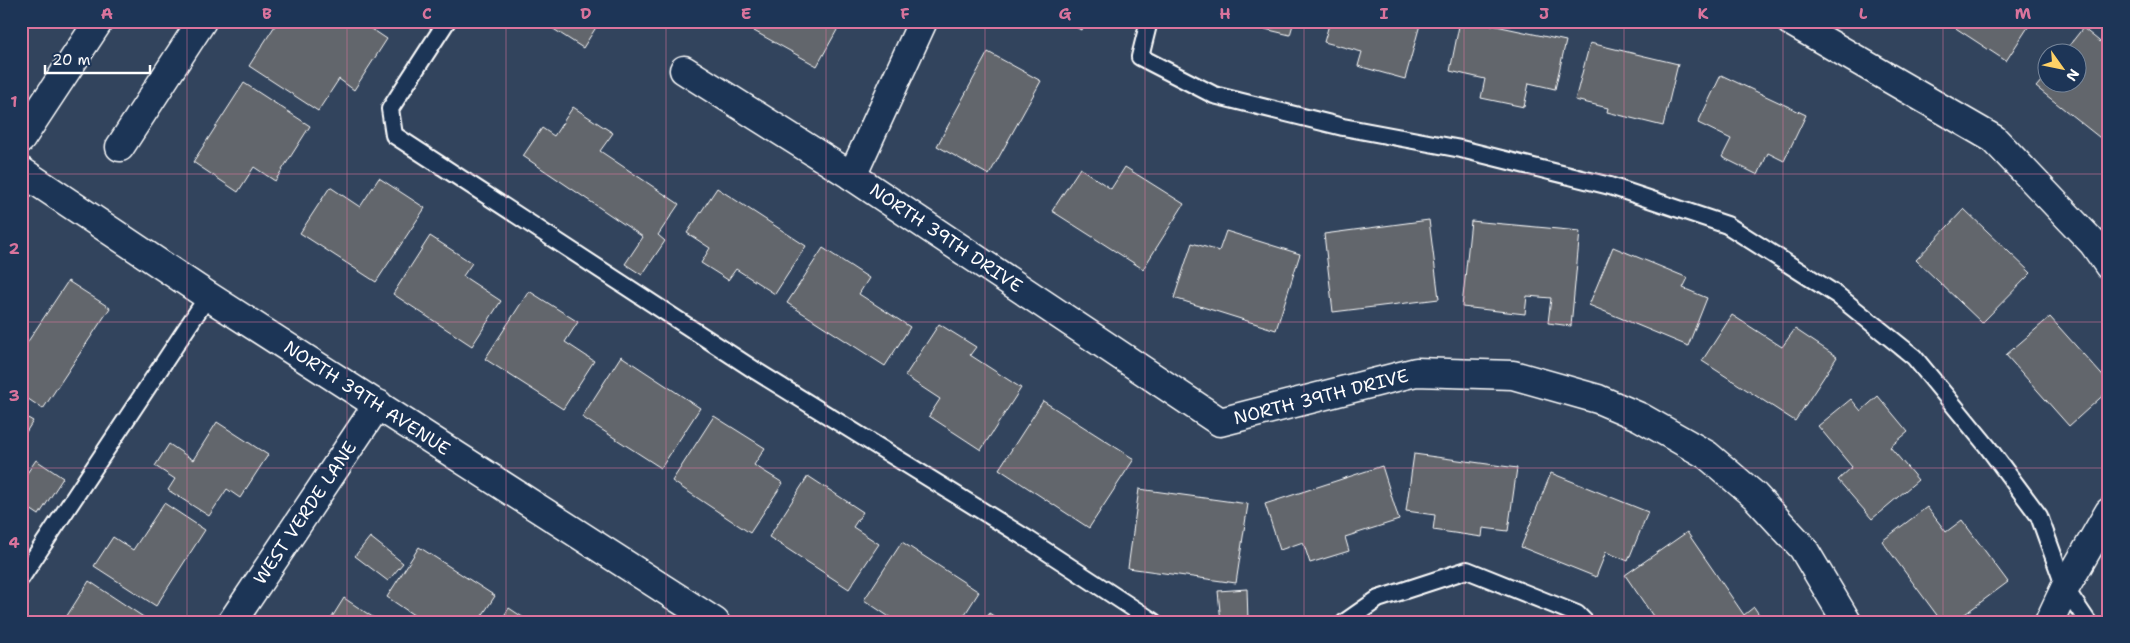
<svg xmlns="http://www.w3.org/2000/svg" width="2130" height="643" viewBox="0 0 2130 643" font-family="'Shantell Sans',sans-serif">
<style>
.building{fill:#62666c;stroke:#fff}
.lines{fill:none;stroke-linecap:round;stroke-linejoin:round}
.lane-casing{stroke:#fff;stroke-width:20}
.street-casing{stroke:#fff;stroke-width:31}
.secondary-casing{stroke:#fff;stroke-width:31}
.lane{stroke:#1d3557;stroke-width:16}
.street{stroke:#1d3557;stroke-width:28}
.secondary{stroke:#1d3557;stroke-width:28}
.grid{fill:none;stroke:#da749d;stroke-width:1;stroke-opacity:0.55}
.labels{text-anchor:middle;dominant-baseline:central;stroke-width:4;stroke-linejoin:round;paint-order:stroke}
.street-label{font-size:18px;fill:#fff;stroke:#1d3557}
.neatline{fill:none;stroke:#da749d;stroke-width:2}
.grid-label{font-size:16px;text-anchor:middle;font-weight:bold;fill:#da749d}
</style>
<rect width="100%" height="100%" fill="#32445d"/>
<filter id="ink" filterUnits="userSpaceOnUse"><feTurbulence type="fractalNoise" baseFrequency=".02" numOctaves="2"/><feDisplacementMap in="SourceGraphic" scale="10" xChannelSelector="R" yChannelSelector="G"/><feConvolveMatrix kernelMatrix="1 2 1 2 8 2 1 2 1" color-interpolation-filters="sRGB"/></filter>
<g filter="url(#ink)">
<g class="building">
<path d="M278 21H360L387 39 354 90 339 79 318 111 249 66Z"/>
<path d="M541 21H600L583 48Z"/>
<path d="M760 21H842L817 66 754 31Z"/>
<path d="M1064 21H1086L1081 30Z"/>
<path d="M1231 21H1294L1290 35Z"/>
<path d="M1330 21H1421L1405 79 1358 66 1362 52 1324 42Z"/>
<path d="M1460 21H1473L1566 41 1555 89 1529 83 1524 107 1481 98 1485 79 1450 71Z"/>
<path d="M1945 21H2032L2006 61Z"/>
<path d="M2083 28 2109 49V145L2036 87 2048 73V82H2078V52H2064Z"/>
<path d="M1590 43 1678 64 1663 126 1607 112 1608 108 1575 100Z"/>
<path d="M988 52 1041 81 989 175 937 146Z"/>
<path d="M1721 75 1806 115 1784 161 1768 153 1758 175 1722 157 1731 139 1698 123Z"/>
<path d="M244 83 310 126 275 181 254 167 238 192 193 162Z"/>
<path d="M573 107 613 133 600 151 679 204 658 235 665 241 642 275 625 264 643 237 523 156 542 128 554 136Z"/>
<path d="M1125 167 1184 204 1143 269 1052 211 1080 168 1111 189Z"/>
<path d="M379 178 425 208 376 282 300 233 330 187 360 207Z"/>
<path d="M717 188 806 246 775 294 736 269 728 280 701 263 710 248 687 233Z"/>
<path d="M1964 209 2031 273 1982 323 1916 260Z"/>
<path d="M1429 220 1439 299 1333 312 1324 234Z"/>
<path d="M1471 221 1580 231 1571 326 1548 323 1551 298 1527 296 1525 314 1462 307Z"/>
<path d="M1226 231 1300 254 1276 330 1174 298 1192 243 1219 251Z"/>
<path d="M430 236 472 263 463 276 501 301 472 346 393 294Z"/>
<path d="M1613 247 1688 278 1683 288 1707 298 1688 346 1589 305Z"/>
<path d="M823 248 869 278 859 294 910 327 885 366 787 303Z"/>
<path d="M68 281 110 308 43 409 21 394V352Z"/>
<path d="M529 291 578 322 565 342 594 361 563 409 485 359Z"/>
<path d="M1732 315 1782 347 1795 329 1837 357 1795 421 1702 361Z"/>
<path d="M2050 317 2109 383V390L2069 426 2006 355Z"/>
<path d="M939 324 976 347 970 355 1021 388 981 450 929 416 940 399 905 376Z"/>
<path d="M621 356 700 408 661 468 582 417Z"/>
<path d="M1878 396 1908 432 1890 447 1918 480 1872 519 1838 480 1852 467 1818 426 1851 399 1861 411Z"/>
<path d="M1043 401 1134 459 1089 528 999 469Z"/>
<path d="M21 414 33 421 21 440Z"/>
<path d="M714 416 765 448 754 465 783 483 750 533 672 481Z"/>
<path d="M217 422 268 455 240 498 227 489 209 516 168 490 175 479 155 466 169 444 193 460Z"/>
<path d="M1414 454 1517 468 1508 531 1483 528 1482 537 1433 530 1435 515 1406 511Z"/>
<path d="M36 460 63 478 39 515 21 503V482Z"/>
<path d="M1382 466 1399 520 1345 537 1349 551 1310 563 1303 542 1280 550 1265 504Z"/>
<path d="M1551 473 1648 512 1628 561 1606 552 1596 577 1521 547Z"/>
<path d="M808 476 863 512 853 527 879 544 849 589 769 537Z"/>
<path d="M1139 489 1248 504 1236 583 1128 568Z"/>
<path d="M164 503 205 530 156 606 94 566 113 537 133 550Z"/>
<path d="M1927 507 1946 532 1962 520 2008 582 1954 622H1942L1882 541Z"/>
<path d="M1687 532 1744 615 1754 607 1764 622H1657L1625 575Z"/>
<path d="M370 537 403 563 388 581 355 556Z"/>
<path d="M902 542 979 592 960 622H897L864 600Z"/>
<path d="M419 547 495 596 478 622H424L387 597Z"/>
<path d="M89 581 148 620 147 622H63Z"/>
<path d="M1247 589 1248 621 1221 622 1218 591Z"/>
<path d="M344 598 380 622H329Z"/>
<path d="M509 608 530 622H500Z"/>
<path d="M989 613 1003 622H984Z"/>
</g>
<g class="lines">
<g class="lane-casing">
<g id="lane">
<path d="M447 21 390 109 394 135 756 371 1029 540 1154 622"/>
<path d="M1149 21 1140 57 1214 95 1343 127 1461 149 1610 186 1727 225 1837 295 1914 357 1987 446 2039 516 2065 588 2088 622"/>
<path d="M21 578 208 296"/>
<path d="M1345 622 1378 599 1467 570 1577 614 1585 622"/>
</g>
</g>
<g class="street-casing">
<g id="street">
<path d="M1790 21 1994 139 2093 243 2109 266"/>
<path d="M684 70 852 176 1220 422 1416 372 1513 375 1598 399 1640 417 1707 455 1755 496 1803 548 1847 622"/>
<path d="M120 147 202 21"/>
<path d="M852 176 923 21"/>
<path d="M232 622 378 404"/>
<path d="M2049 622 2065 588 2109 512"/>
</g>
</g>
<g class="secondary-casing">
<g id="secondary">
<path d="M21 139 99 21"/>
<path d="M21 171 208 296 715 622"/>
</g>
</g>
<use href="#lane" class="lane"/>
<use href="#street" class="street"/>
<use href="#secondary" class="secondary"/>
</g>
</g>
<path class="grid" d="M187 21V622M347 21V622M506 21V622M666 21V622M826 21V622M985 21V622M1145 21V622M1304 21V622M1464 21V622M1624 21V622M1783 21V622M1943 21V622M21 174H2109M21 322H2109M21 468H2109"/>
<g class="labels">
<g class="street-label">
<text transform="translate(946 238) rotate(34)">NORTH 39TH DRIVE</text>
<text transform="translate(1321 397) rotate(-14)">NORTH 39TH DRIVE</text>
<text transform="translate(367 398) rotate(33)">NORTH 39TH AVENUE</text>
<text transform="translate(305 513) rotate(-56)">WEST VERDE LANE</text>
</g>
</g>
<rect width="2130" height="643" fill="none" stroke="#1d3557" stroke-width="55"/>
<g transform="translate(2062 68) rotate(123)"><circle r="24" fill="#1d3557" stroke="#77869a"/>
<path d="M0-4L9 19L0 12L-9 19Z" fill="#ffd166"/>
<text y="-8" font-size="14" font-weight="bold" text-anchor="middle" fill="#ffffff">N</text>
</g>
<path d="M45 65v8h105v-8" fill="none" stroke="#ffffff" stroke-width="2.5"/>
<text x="52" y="65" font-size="15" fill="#ffffff" stroke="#1d3557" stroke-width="4" paint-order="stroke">20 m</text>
<rect x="28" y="28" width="2074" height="588" class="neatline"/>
<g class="grid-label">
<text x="107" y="19">A</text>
<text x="267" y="19">B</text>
<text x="427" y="19">C</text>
<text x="586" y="19">D</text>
<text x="746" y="19">E</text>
<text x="905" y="19">F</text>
<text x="1065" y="19">G</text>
<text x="1225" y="19">H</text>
<text x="1384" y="19">I</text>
<text x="1544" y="19">J</text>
<text x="1703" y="19">K</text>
<text x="1863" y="19">L</text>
<text x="2023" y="19">M</text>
<text x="14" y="107">1</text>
<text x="14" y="254">2</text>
<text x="14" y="401">3</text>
<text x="14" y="548">4</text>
</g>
</svg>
